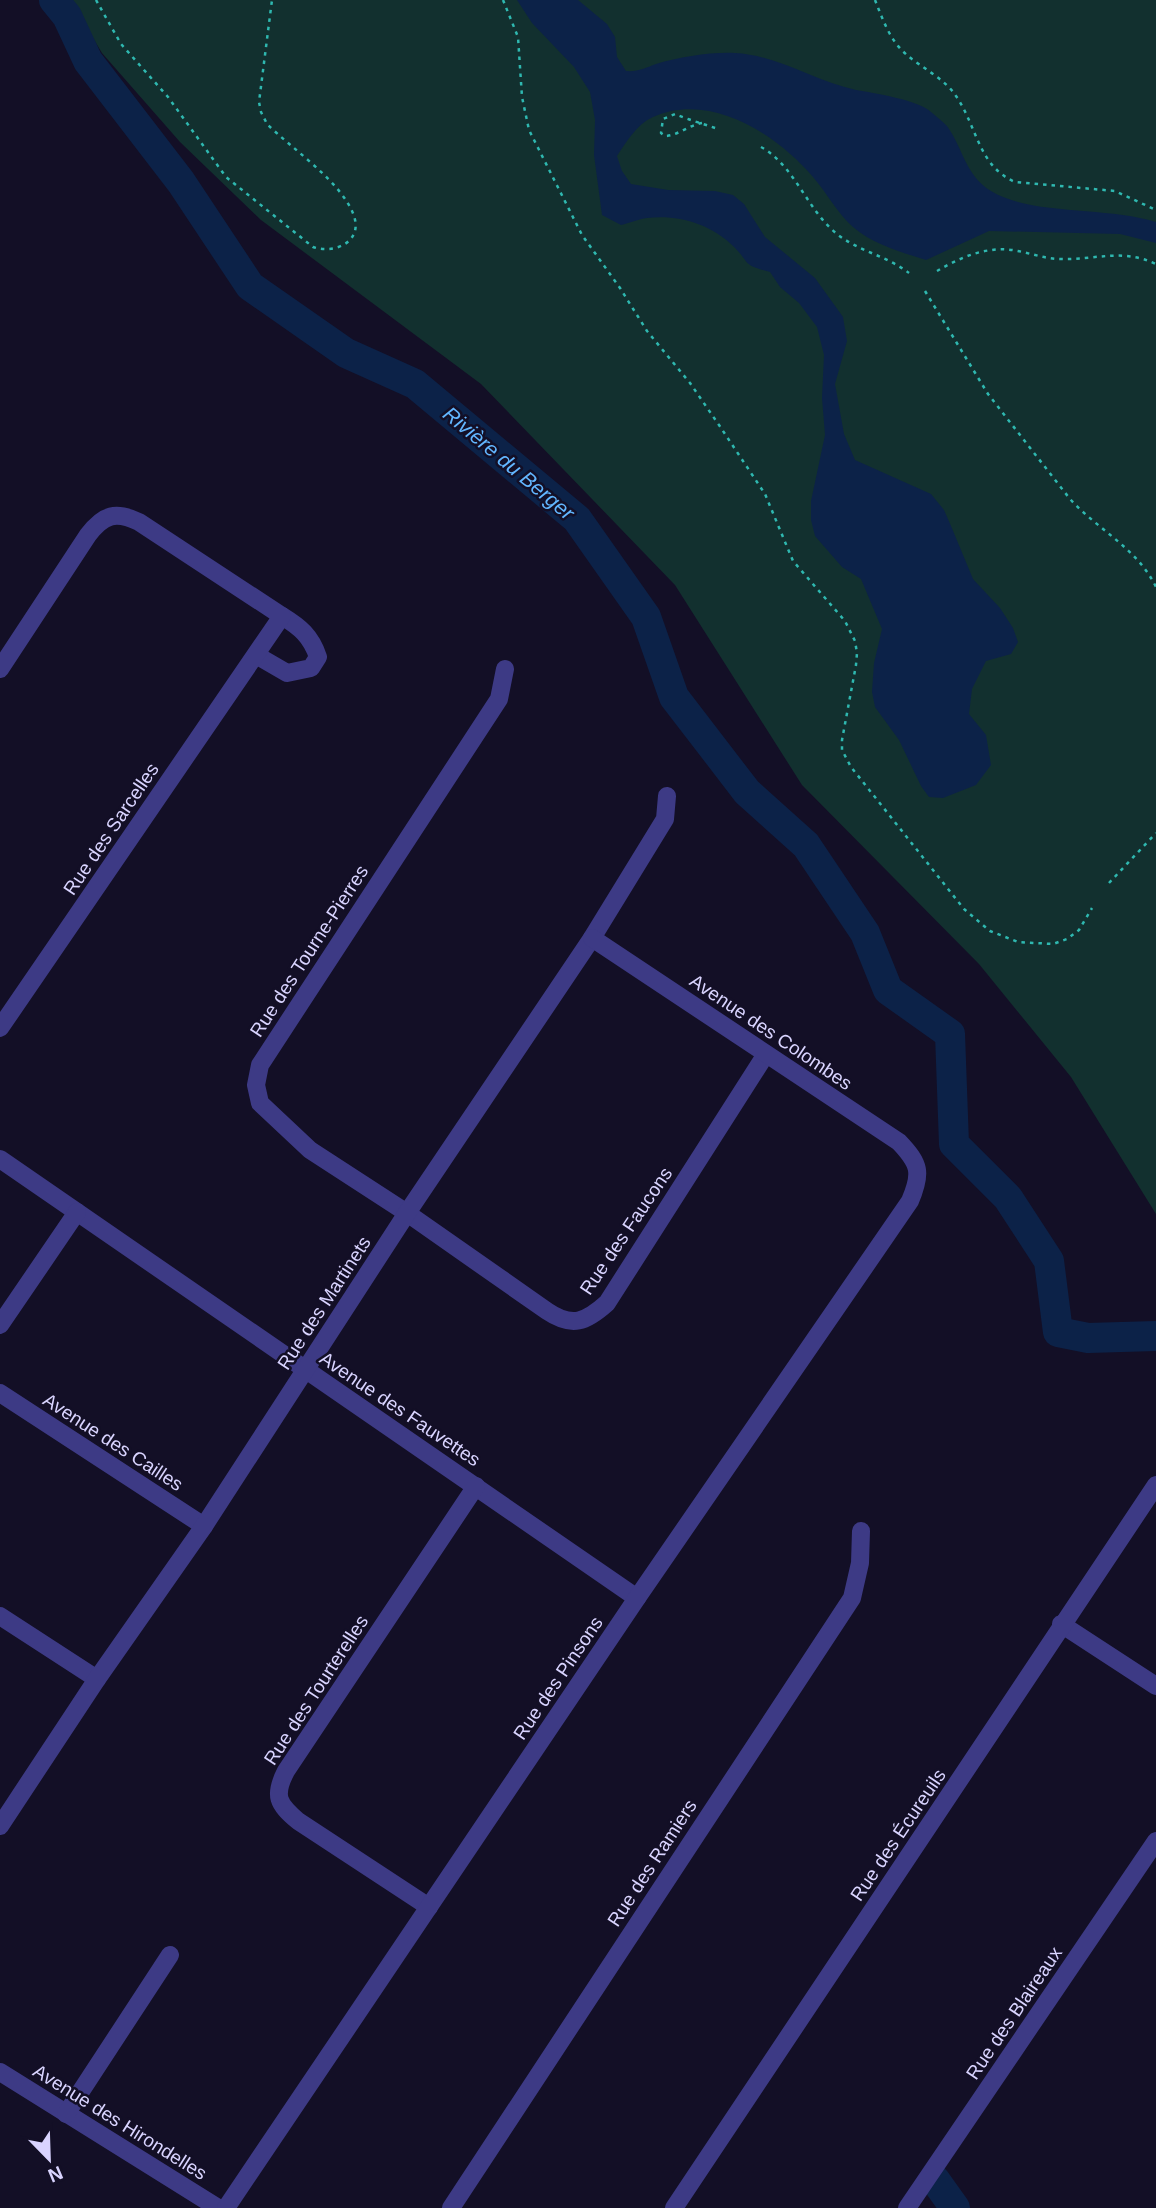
<svg xmlns="http://www.w3.org/2000/svg" width="1156" height="2208" viewBox="0 0 1156 2208" font-family="Arial,sans-serif">
<style>
.green{fill:#12302f}
.water{fill:#0c2248}
.lines{fill:none;stroke-linecap:round;stroke-linejoin:round}
.river{stroke:#0c2248;stroke-width:30}
.path{stroke:#2fb8b0;stroke-width:2.5;stroke-dasharray:3.5 5;stroke-linecap:butt}
.street{stroke:#3d3a85;stroke-width:18}
.labels{text-anchor:middle;dominant-baseline:central;stroke-width:5;stroke-linejoin:round;paint-order:stroke}
.street-label{font-size:19px;fill:#d9d4ff;stroke:#130f26}
.water-label{font-size:21px;font-style:italic;fill:#62b6ff;stroke:#130f26}
</style>
<rect width="100%" height="100%" fill="#130f26"/>
<path class="green" d="M70 0H1156V1214L1071 1077 979 964 802 785 675 585 481 384 261 220 180 142 102 53Z"/>
<path class="water" d="M517 0H578L607 24 615 37 617 57 626 71C638 72 645 68 656 64 680 57 710 52 735 53 777 55 814 81 856 90 873 93 919 100 931 112 936 116 942 121 947 126 963 148 965 175 991 191 1032 216 1106 206 1156 222V243L1120 234 989 231 926 260C901 252 874 245 853 227 837 213 827 193 813 177 777 135 711 91 653 117 636 125 627 141 617 156L622 171 631 184 668 190 715 191 733 195 744 204 765 237 815 278 843 317 847 341 835 384 844 434 855 460 931 494 944 510 951 526 973 579 1000 608 1013 628 1018 642 1011 654 986 661 972 689 969 714 986 735 991 765 976 785 943 798 929 797 921 786 899 740 875 707 872 692 874 663 882 629 861 579 842 567 815 536 811 520V501L825 435 822 398 824 355 817 327 799 303 780 287 770 272C740 264 752 264 732 245 711 224 677 214 647 218 639 219 629 223 621 225L602 215 594 155 595 120 590 92 574 67 532 23Z"/>
<g class="lines">
<g class="river">
<path d="M54 0 67 16 88 61 181 182 250 286 346 353 415 384 577 519 646 617 674 697 747 792 806 845 865 933 888 990 950 1034 954 1144 1008 1198 1049 1261 1058 1332 1088 1338 1156 1336"/>
<path d="M935 2180 955 2208"/>
</g>
<g class="path">
<path d="M96 0 121 44 168 97 226 177 313 247C333 254 363 243 354 216 343 183 291 148 267 124L261 112 259 102 272 0"/>
<path d="M503 0 518 37 522 97 529 130 582 235 620 288 647 331 690 383 719 425 765 494 793 561 845 621 855 641 857 653 856 665 842 740V750L851 767 964 909 990 931 1018 942 1053 944 1067 939 1079 930 1092 908"/>
<path d="M875 0C883 20 890 41 907 55 922 68 945 79 956 96 977 126 978 166 1015 182L1115 191 1156 210"/>
<path d="M702 123C689 125 677 136 665 136L661 133 663 119 675 114C689 120 704 124 718 129"/>
<path d="M761 147C795 166 807 210 837 234 858 251 887 256 909 273"/>
<path d="M937 271C954 261 973 252 992 250 1016 246 1038 259 1061 259 1096 260 1122 248 1156 264"/>
<path d="M925 291 988 394 1070 499C1098 530 1137 548 1156 587"/>
<path d="M1109 883 1156 833"/>
</g>
<g class="street">
<path d="M256 655 287 673 311 668 318 657C311 636 300 627 282 616"/>
<path d="M0 669 88 535C104 514 116 511 139 522L282 616 0 1028"/>
<path d="M505 669 499 699 260 1065 256 1085 260 1103 310 1150 407 1213 547 1311C572 1328 586 1322 607 1303L766 1054"/>
<path d="M0 1159 637 1598"/>
<path d="M0 1325 77 1212"/>
<path d="M0 1393 204 1526"/>
<path d="M0 1616 97 1679"/>
<path d="M1061 1624 1156 1686"/>
<path d="M0 1826 97 1679 204 1526 407 1213 592 938 665 819 667 796"/>
<path d="M429 1907 298 1821C278 1804 273 1796 286 1771L476 1486"/>
<path d="M0 2072 218 2208"/>
<path d="M66 2114 170 1955"/>
<path d="M226 2208 637 1598 910 1201C922 1173 920 1164 899 1142L592 938"/>
<path d="M451 2208 852 1598 860 1563 861 1531"/>
<path d="M674 2208 1156 1485"/>
<path d="M907 2208 1156 1841"/>
</g>
</g>
<g class="labels">
<g class="street-label">
<text transform="translate(111 829) rotate(-56)">Rue des Sarcelles</text>
<text transform="translate(309 951) rotate(-57)">Rue des Tourne-Pierres</text>
<text transform="translate(771 1032) rotate(34)">Avenue des Colombes</text>
<text transform="translate(626 1231) rotate(-56)">Rue des Faucons</text>
<text transform="translate(324 1303) rotate(-57)">Rue des Martinets</text>
<text transform="translate(400 1409) rotate(34)">Avenue des Fauvettes</text>
<text transform="translate(113 1442) rotate(33)">Avenue des Cailles</text>
<text transform="translate(558 1678) rotate(-56)">Rue des Pinsons</text>
<text transform="translate(316 1690) rotate(-57)">Rue des Tourterelles</text>
<text transform="translate(898 1835) rotate(-56)">Rue des Écureuils</text>
<text transform="translate(652 1863) rotate(-57)">Rue des Ramiers</text>
<text transform="translate(1014 2013) rotate(-56)">Rue des Blaireaux</text>
<text transform="translate(120 2122) rotate(32)">Avenue des Hirondelles</text>
</g>
<g class="water-label">
<text transform="translate(509 463) rotate(40)">Rivière du Berger</text>
</g>
</g>
<g transform="translate(49 2159) rotate(157)" stroke="#130f26" stroke-width="5" paint-order="stroke">
<path d="M0-5L12 26L0 18L-12 26Z" fill="#d9d4ff"/>
<text y="-10" font-size="19" font-weight="bold" text-anchor="middle" fill="#d9d4ff">N</text>
</g>
</svg>
